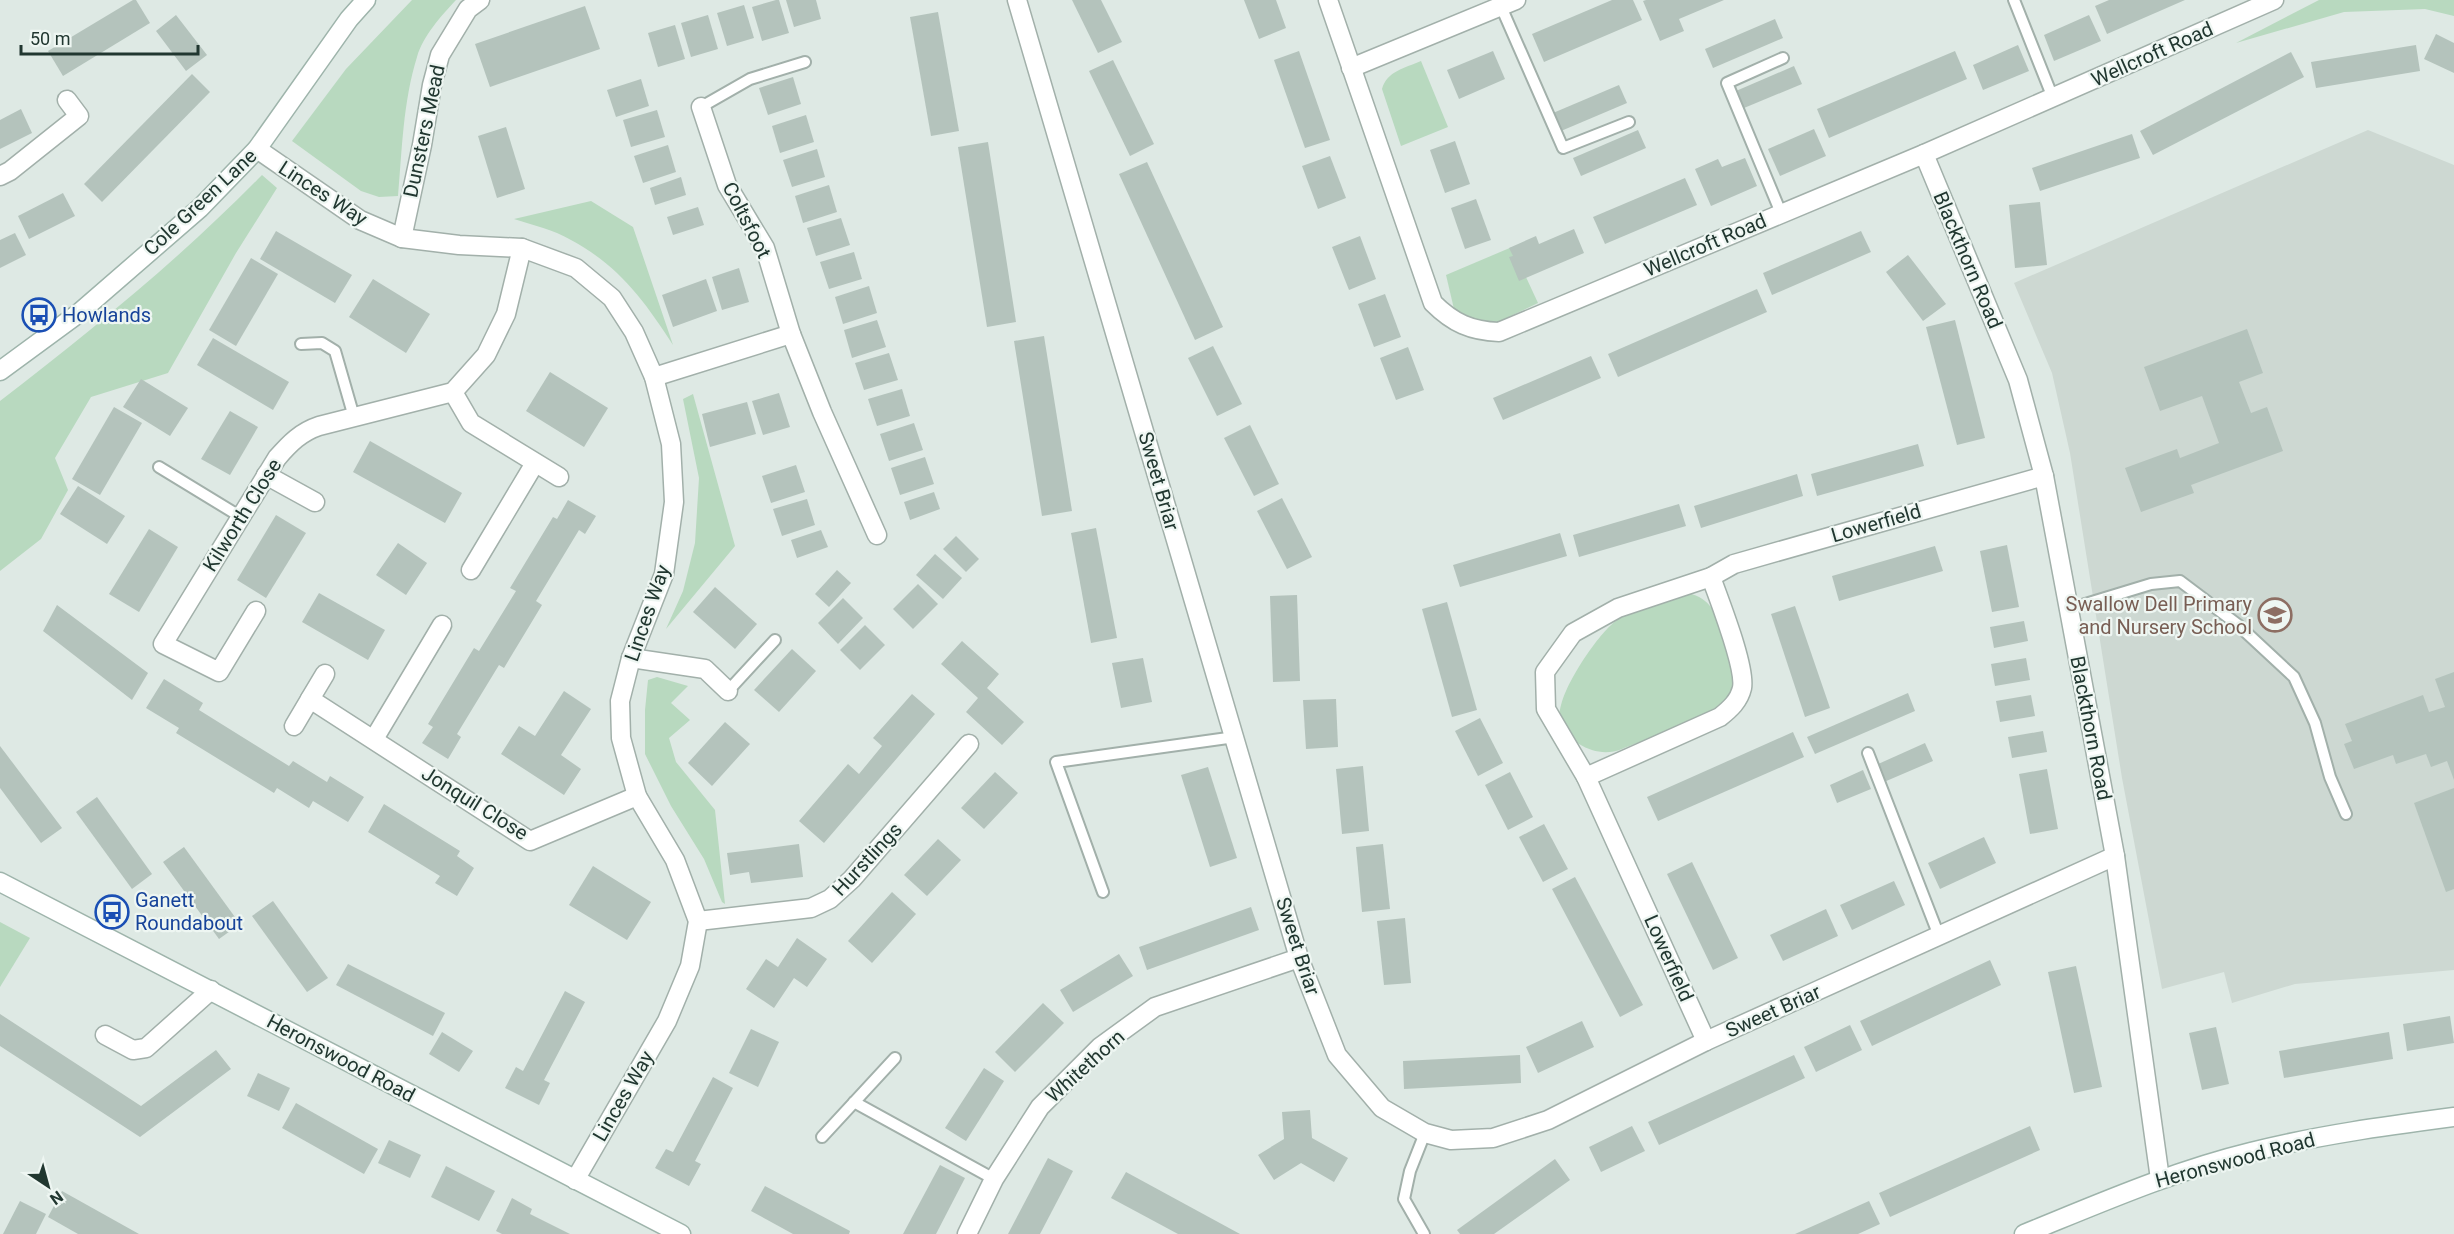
<svg xmlns="http://www.w3.org/2000/svg" width="2454" height="1234" viewBox="0 0 2454 1234" font-family="Roboto,sans-serif">
<style>
.built{fill:#cdd8d2}
.green{fill:#b8d9bf}
.building{fill:#b4c3bc}
.lines{fill:none;stroke-linecap:round;stroke-linejoin:round}
.lane-casing{stroke:#a2b0aa;stroke-width:14}
.street-casing{stroke:#a2b0aa;stroke-width:21}
.secondary-casing{stroke:#9eb4ab;stroke-width:21}
.lane{stroke:#fff;stroke-width:10}
.street{stroke:#fff;stroke-width:18}
.secondary{stroke:#fff;stroke-width:18}
.labels{text-anchor:middle;dominant-baseline:central;stroke-width:4.5;stroke-linejoin:round;paint-order:stroke}
.street-label{font-size:20px;fill:#213730;stroke:#eef6f2}
.transit-label{font-size:20px;fill:#164399;stroke:#eef6f2;text-anchor:start}
.education-label{font-size:20px;fill:#785e54;stroke:#eef6f2;text-anchor:end}
</style>
<rect width="100%" height="100%" fill="#dee9e4"/>
<path class="built" d="M2368 130 2454 165V970L2295 984 2232 1003 2224 972 2162 989 2122 778 2070 453 2052 373 2014 283Z"/>
<g class="green">
<path d="M412 0H456C441 16 423 36 417 57 403 102 402 150 398 196L379 197 361 191 292 141 346 69Z"/>
<path d="M2319 0H2454V16L2425 9 2344 12 2236 43Z"/>
<path d="M1421 61 1448 127 1401 146 1382 89C1387 71 1405 68 1421 61Z"/>
<path d="M262 175 277 188 236 253 168 373 91 397 55 458 68 490 41 539 0 571V401C92 330 181 258 262 175Z"/>
<path d="M591 201 633 227 673 345C644 300 619 266 571 240 554 230 533 225 514 219Z"/>
<path d="M1512 247 1538 303 1498 322H1478L1454 309 1446 275Z"/>
<path d="M693 394 735 546 666 629 683 591 695 543 699 478 683 399Z"/>
<path d="M1684 592C1708 597 1715 609 1722 631 1727 651 1738 673 1730 693 1722 714 1644 740 1622 749 1607 755 1592 752 1579 744 1571 739 1561 731 1560 720 1555 697 1593 642 1610 626 1630 607 1659 601 1684 592Z"/>
<path d="M657 677 688 686 671 703 690 720 669 738 676 762 715 810 725 904 722 902 704 859 671 806 645 754V710L648 680Z"/>
<path d="M0 922 30 938 0 987Z"/>
</g>
<g class="building">
<path d="M133 0H136L150 23 63 76 48 51Z"/>
<path d="M776 0H779L789 33 762 41 752 7Z"/>
<path d="M786 0H816L821 19 794 27Z"/>
<path d="M1072 0H1101L1122 42 1098 53Z"/>
<path d="M1244 0H1276L1286 28 1259 39Z"/>
<path d="M1612 0H1633L1642 20 1544 62 1532 34Z"/>
<path d="M1646 0H1724L1679 19 1684 31 1660 41 1643 1Z"/>
<path d="M2109 0H2185L2107 34 2095 6Z"/>
<path d="M744 5 754 38 727 46 717 13Z"/>
<path d="M585 6 600 49 490 87 475 44Z"/>
<path d="M938 12 959 131 931 136 910 17Z"/>
<path d="M176 15 207 55 186 71 156 31Z"/>
<path d="M708 15 718 49 691 57 681 23Z"/>
<path d="M2089 15 2101 41 2054 61 2044 35Z"/>
<path d="M1775 19 1783 38 1713 68 1705 49Z"/>
<path d="M675 25 685 59 658 67 648 33Z"/>
<path d="M2436 34 2454 43V73L2424 59Z"/>
<path d="M2018 45 2029 71 1983 90 1973 65Z"/>
<path d="M2416 45 2420 71 2316 88 2311 62Z"/>
<path d="M1299 51 1330 140 1305 148 1274 60Z"/>
<path d="M1493 51 1505 79 1459 99 1447 70Z"/>
<path d="M1955 51 1967 79 1829 138 1817 109Z"/>
<path d="M2291 52 2304 77 2153 155 2140 131Z"/>
<path d="M1113 60 1154 144 1130 156 1089 71Z"/>
<path d="M1794 66 1802 84 1744 108 1736 91Z"/>
<path d="M192 74 210 92 102 202 84 184Z"/>
<path d="M793 77 801 104 768 115 759 88Z"/>
<path d="M641 79 649 106 616 117 607 90Z"/>
<path d="M1619 85 1627 103 1561 131 1553 113Z"/>
<path d="M21 109 32 133 0 149V120Z"/>
<path d="M657 110 665 137 631 147 623 120Z"/>
<path d="M806 115 814 142 780 153 772 126Z"/>
<path d="M506 127 525 189 497 198 478 136Z"/>
<path d="M1814 129 1826 156 1780 176 1768 149Z"/>
<path d="M1638 130 1646 148 1581 176 1573 158Z"/>
<path d="M2132 134 2140 158 2040 191 2032 168Z"/>
<path d="M1455 141 1470 184 1445 193 1430 150Z"/>
<path d="M988 142 1016 322 987 327 958 147Z"/>
<path d="M668 145 676 172 643 183 634 156Z"/>
<path d="M817 149 825 177 792 187 783 160Z"/>
<path d="M1330 156 1346 198 1318 209 1302 166Z"/>
<path d="M1745 158 1757 186 1711 206 1695 169 1718 159 1722 167Z"/>
<path d="M1147 162 1223 327 1195 340 1119 174Z"/>
<path d="M681 177 686 195 655 205 650 188Z"/>
<path d="M1685 178 1697 205 1605 244 1593 217Z"/>
<path d="M829 185 837 212 803 223 795 196Z"/>
<path d="M63 193 75 216 29 239 18 216Z"/>
<path d="M1476 199 1491 240 1465 249 1451 208Z"/>
<path d="M2040 202 2047 265 2015 268 2009 205Z"/>
<path d="M698 207 704 225 673 235 667 217Z"/>
<path d="M841 218 850 245 816 256 807 228Z"/>
<path d="M1574 229 1584 253 1519 281 1509 257 1513 256 1509 248 1536 236 1539 244Z"/>
<path d="M276 231 352 275 335 303 260 259Z"/>
<path d="M1861 231 1871 252 1772 295 1763 273Z"/>
<path d="M15 233 26 255 0 268V240Z"/>
<path d="M1360 236 1376 279 1349 290 1332 247Z"/>
<path d="M854 252 862 279 829 289 820 262Z"/>
<path d="M1908 255 1946 304 1923 321 1886 272Z"/>
<path d="M251 258 278 274 236 346 209 330Z"/>
<path d="M739 268 749 302 722 310 712 277Z"/>
<path d="M373 279 430 314 406 353 349 317Z"/>
<path d="M706 279 717 311 673 327 662 295Z"/>
<path d="M869 286 877 313 843 324 835 297Z"/>
<path d="M1757 289 1767 312 1618 377 1608 354Z"/>
<path d="M1385 294 1401 337 1374 347 1358 304Z"/>
<path d="M877 320 886 347 852 358 844 330Z"/>
<path d="M1955 320 1985 438 1957 445 1926 327Z"/>
<path d="M2247 329 2263 373 2239 382 2251 413 2267 407 2283 451 2191 485 2194 493 2141 512 2125 468 2177 449 2180 458 2219 443 2202 396 2160 411 2144 367Z"/>
<path d="M1044 336 1072 511 1042 516 1014 341Z"/>
<path d="M213 338 289 382 273 410 197 365Z"/>
<path d="M1213 346 1242 404 1217 416 1188 358Z"/>
<path d="M1408 347 1424 390 1396 400 1380 358Z"/>
<path d="M889 353 898 380 864 390 855 363Z"/>
<path d="M1591 356 1601 378 1503 420 1493 398Z"/>
<path d="M550 372 608 408 584 447 526 411Z"/>
<path d="M141 379 188 408 170 436 123 407Z"/>
<path d="M902 389 910 416 877 426 868 399Z"/>
<path d="M779 393 790 427 763 435 752 401Z"/>
<path d="M747 402 756 434 710 447 702 414Z"/>
<path d="M114 407 142 423 100 495 72 479Z"/>
<path d="M230 411 258 427 230 475 201 459Z"/>
<path d="M914 423 923 450 889 461 880 434Z"/>
<path d="M1250 425 1279 484 1254 496 1224 438Z"/>
<path d="M370 441 462 493 445 523 353 472Z"/>
<path d="M1918 444 1924 466 1817 496 1811 474Z"/>
<path d="M925 457 934 484 900 495 891 468Z"/>
<path d="M796 465 805 492 771 503 762 476Z"/>
<path d="M1797 474 1803 496 1701 528 1694 506Z"/>
<path d="M78 486 125 516 107 544 60 514Z"/>
<path d="M934 492 940 509 910 520 904 502Z"/>
<path d="M1282 498 1312 557 1287 569 1257 511Z"/>
<path d="M807 499 815 525 782 536 773 509Z"/>
<path d="M568 500 596 516 585 534 579 530 536 601 542 605 504 668 499 665 457 734 461 737 448 759 422 743 433 727 428 724 474 648 479 651 516 591 510 588 553 517 557 519Z"/>
<path d="M1679 504 1686 526 1579 557 1573 535Z"/>
<path d="M276 515 306 533 266 598 237 580Z"/>
<path d="M1096 528 1117 638 1091 643 1071 533Z"/>
<path d="M149 529 178 547 139 612 109 594Z"/>
<path d="M821 530 828 547 797 558 791 540Z"/>
<path d="M1560 533 1567 556 1460 587 1453 565Z"/>
<path d="M956 536 979 559 966 572 943 549Z"/>
<path d="M398 543 427 563 406 595 376 575Z"/>
<path d="M2007 545 2019 607 1992 612 1980 551Z"/>
<path d="M1935 546 1943 571 1839 601 1832 576Z"/>
<path d="M935 554 962 578 943 599 916 575Z"/>
<path d="M837 570 851 583 829 607 815 594Z"/>
<path d="M918 584 938 604 913 629 893 609Z"/>
<path d="M715 587 757 624 735 649 693 612Z"/>
<path d="M319 593 385 630 368 660 302 622Z"/>
<path d="M1297 595 1300 681 1273 682 1270 596Z"/>
<path d="M843 598 863 618 838 644 818 623Z"/>
<path d="M1447 602 1477 710 1452 717 1422 609Z"/>
<path d="M57 605 148 673 132 700 43 631Z"/>
<path d="M1795 606 1830 708 1805 717 1771 614Z"/>
<path d="M2024 621 2028 641 1994 648 1990 627Z"/>
<path d="M865 625 885 645 860 670 840 650Z"/>
<path d="M962 641 999 674 987 688 1024 722 1002 745 966 712 978 698 941 664Z"/>
<path d="M792 649 816 671 779 712 754 690Z"/>
<path d="M1143 658 1152 702 1121 708 1112 663Z"/>
<path d="M2026 658 2030 680 1995 686 1991 664Z"/>
<path d="M2454 672V780L2447 761 2431 767 2426 754 2396 764 2393 755 2354 769 2344 744 2352 741 2345 724 2423 695 2429 712 2445 707 2435 679Z"/>
<path d="M164 679 203 703 199 710 289 766 293 761 327 782 330 776 364 797 348 822 313 801 309 808 277 788 274 793 176 733 179 728 146 708Z"/>
<path d="M564 691 591 709 561 755 581 769 564 795 501 754 519 726 535 736Z"/>
<path d="M1908 693 1915 711 1815 754 1807 737Z"/>
<path d="M912 694 935 714 824 843 799 821 848 764 859 774 882 746 873 738Z"/>
<path d="M2031 695 2035 716 2000 722 1996 701Z"/>
<path d="M1336 699 1338 747 1306 749 1303 700Z"/>
<path d="M1480 718 1503 763 1478 776 1455 731Z"/>
<path d="M725 722 750 744 712 786 688 763Z"/>
<path d="M2043 731 2047 752 2012 758 2008 737Z"/>
<path d="M1793 732 1804 757 1658 821 1647 797Z"/>
<path d="M1925 743 1933 761 1884 782 1876 765Z"/>
<path d="M0 746 62 828 41 843 0 788Z"/>
<path d="M1363 766 1369 831 1342 834 1336 769Z"/>
<path d="M1208 767 1237 858 1210 867 1181 775Z"/>
<path d="M2047 769 2058 829 2030 834 2019 774Z"/>
<path d="M1863 770 1871 789 1837 803 1830 785Z"/>
<path d="M995 772 1018 793 984 829 961 808Z"/>
<path d="M1510 772 1533 817 1508 830 1485 785Z"/>
<path d="M2454 788V889L2446 892 2414 803Z"/>
<path d="M97 797 152 874 132 889 76 812Z"/>
<path d="M384 804 460 851 457 856 474 868 457 896 435 883 440 876 368 832Z"/>
<path d="M1544 824 1568 869 1543 882 1519 837Z"/>
<path d="M1984 837 1996 863 1940 889 1928 863Z"/>
<path d="M938 839 961 860 927 896 904 875Z"/>
<path d="M799 844 803 877 751 883 749 872 730 875 727 853Z"/>
<path d="M1383 844 1390 909 1362 912 1356 847Z"/>
<path d="M184 847 240 924 219 939 163 862Z"/>
<path d="M1692 862 1738 958 1713 970 1667 874Z"/>
<path d="M593 866 651 902 627 940 569 905Z"/>
<path d="M1575 877 1643 1005 1620 1017 1552 889Z"/>
<path d="M1894 881 1905 905 1852 930 1840 905Z"/>
<path d="M892 892 916 914 872 963 848 941Z"/>
<path d="M273 901 328 978 307 992 252 916Z"/>
<path d="M1251 907 1259 930 1147 970 1139 947Z"/>
<path d="M1826 909 1838 936 1783 961 1770 935Z"/>
<path d="M1405 918 1411 983 1384 985 1377 921Z"/>
<path d="M797 938 827 959 807 987 794 978 774 1008 746 989 766 959 778 967Z"/>
<path d="M1119 954 1133 976 1073 1012 1060 990Z"/>
<path d="M1990 960 2001 985 1872 1046 1860 1021Z"/>
<path d="M348 964 445 1013 433 1036 336 985Z"/>
<path d="M2076 966 2102 1087 2074 1093 2048 972Z"/>
<path d="M565 991 585 1002 544 1080 550 1083 539 1105 505 1088 516 1067 523 1071Z"/>
<path d="M1043 1003 1064 1023 1015 1072 995 1052Z"/>
<path d="M0 1014 141 1106 216 1050 231 1069 140 1137 0 1046Z"/>
<path d="M2450 1016 2454 1043 2407 1051 2403 1024Z"/>
<path d="M1582 1021 1594 1047 1538 1073 1526 1047Z"/>
<path d="M1850 1025 1862 1050 1816 1072 1804 1047Z"/>
<path d="M2216 1027 2229 1084 2202 1090 2189 1033Z"/>
<path d="M751 1029 779 1042 758 1087 729 1073Z"/>
<path d="M442 1032 473 1051 459 1072 429 1054Z"/>
<path d="M2389 1032 2393 1059 2284 1078 2279 1051Z"/>
<path d="M1520 1055 1521 1083 1404 1089 1403 1061Z"/>
<path d="M1794 1055 1805 1078 1659 1145 1648 1122Z"/>
<path d="M984 1068 1004 1081 966 1141 945 1128Z"/>
<path d="M258 1073 290 1088 279 1111 247 1096Z"/>
<path d="M713 1077 733 1088 695 1161 701 1164 689 1186 655 1168 666 1149 673 1152Z"/>
<path d="M296 1103 378 1149 364 1174 282 1128Z"/>
<path d="M1310 1110 1312 1138 1348 1158 1334 1182 1301 1163 1274 1180 1258 1155 1284 1139 1282 1112Z"/>
<path d="M1632 1126 1645 1151 1601 1172 1589 1147Z"/>
<path d="M2030 1126 2040 1150 1890 1217 1879 1193Z"/>
<path d="M389 1140 421 1155 410 1178 378 1163Z"/>
<path d="M1048 1158 1073 1171 1040 1234H1008Z"/>
<path d="M1555 1159 1570 1180 1494 1234H1460L1457 1230Z"/>
<path d="M940 1165 965 1178 936 1234H903Z"/>
<path d="M446 1166 495 1191 479 1221 431 1197Z"/>
<path d="M1126 1172 1240 1234H1178L1111 1198Z"/>
<path d="M765 1186 850 1231 849 1234H793L751 1211Z"/>
<path d="M62 1191 139 1234H78L48 1217Z"/>
<path d="M512 1198 532 1209 530 1214 570 1234H502L496 1231Z"/>
<path d="M20 1201 46 1214 36 1234H3Z"/>
<path d="M1869 1201 1880 1224 1858 1234H1795Z"/>
</g>
<g class="lines">
<g class="lane-casing">
<g id="lane">
<path d="M2014 0 2053 98"/>
<path d="M1499 2 1563 148 1629 122"/>
<path d="M701 107 750 79 805 62"/>
<path d="M1781 213 1727 83 1783 58"/>
<path d="M301 344 322 343 335 351 354 417"/>
<path d="M159 467 241 517"/>
<path d="M2069 609 2151 584 2180 581 2237 624 2294 677 2315 723 2330 777 2346 814"/>
<path d="M728 691 775 640"/>
<path d="M1868 753 1939 936"/>
<path d="M1103 892 1056 762 1235 737"/>
<path d="M854 1102 994 1179"/>
<path d="M822 1137 895 1058"/>
<path d="M1424 1234 1404 1199 1410 1171 1425 1133"/>
</g>
</g>
<g class="street-casing">
<g id="street">
<path d="M1017 0 1299 958 1337 1055 1382 1108 1425 1133 1451 1140 1493 1138 1548 1120 1706 1041 2115 856"/>
<path d="M1328 0 1433 303C1453 323 1471 331 1499 332L1924 154 2274 0"/>
<path d="M1351 68 1516 0"/>
<path d="M701 107 727 185 765 248 791 334 822 412 877 535"/>
<path d="M257 149 360 220 402 238 459 245 522 248 576 268 612 298 634 332 654 377 671 444 674 502 664 574 631 658 620 701 621 738 637 796 675 860 698 921 690 966 667 1021 575 1180"/>
<path d="M1924 154 2018 380 2044 476 2115 856 2160 1179"/>
<path d="M0 176 10 171 79 116 67 100"/>
<path d="M402 238 422 145 432 85 440 55 468 9 480 0"/>
<path d="M654 377 791 334"/>
<path d="M453 392 471 423 559 477"/>
<path d="M266 475 315 502"/>
<path d="M471 570 535 463"/>
<path d="M256 611 219 672 163 644 277 458C290 443 301 432 319 426L453 392 486 355 506 314 522 248"/>
<path d="M631 658 705 669 728 691"/>
<path d="M325 674 310 699 530 841 637 796"/>
<path d="M294 726 310 699"/>
<path d="M374 739 442 625"/>
<path d="M1586 777 1720 717C1730 709 1739 701 1742 688 1746 667 1719 600 1711 577"/>
<path d="M698 921 811 908 830 899 852 879 969 744"/>
<path d="M105 1035 133 1050 146 1048 211 990"/>
<path d="M1706 1041 1586 777 1546 709 1545 672 1573 633 1618 608 1711 577 1734 564 2044 476"/>
<path d="M967 1234 994 1179 1040 1107 1100 1047 1155 1007 1299 958"/>
</g>
</g>
<g class="secondary-casing">
<g id="secondary">
<path d="M0 371 79 313 200 208 257 149 349 19 366 0"/>
<path d="M0 882 681 1234"/>
<path d="M2024 1234C2098 1204 2173 1171 2251 1152 2318 1135 2386 1126 2454 1117"/>
</g>
</g>
<use href="#lane" class="lane"/>
<use href="#street" class="street"/>
<use href="#secondary" class="secondary"/>
</g>
<defs>
<g id="bus-ring" transform="scale(1.725)"><circle r="9.5" fill="#eef6f2" stroke="#1a4fb4" stroke-width="1.5"/><path d="M-5-6H5V4H4V6H2V4H-2V6H-4V4H-5ZM-3.5-4V0h7V-4ZM-3.5 1.2v1.5H-2V1.2ZM2 1.2v1.5H3.5V1.2Z" fill="#1a4fb4"/></g>
<g id="school-ring" transform="scale(1.725)"><circle r="9.5" fill="#eef6f2" stroke="#8d6e63" stroke-width="1.5"/><path d="M0-5L7-2L0 1L-7-2ZM-4 1L0 2.5L4 1V4Q0 6-4 4Z" fill="#8d6e63"/></g>
</defs>
<g fill-rule="evenodd">
<use href="#bus-ring" x="39" y="315"/>
<use href="#school-ring" x="2275" y="615"/>
<use href="#bus-ring" x="112" y="912"/>
</g>
<g class="labels">
<g class="street-label">
<text transform="translate(2152 54) rotate(-24)">Wellcroft Road</text>
<text transform="translate(424 131) rotate(-78)">Dunsters Mead</text>
<text transform="translate(323 193) rotate(33)">Linces Way</text>
<text transform="translate(200 202) rotate(-43)">Cole Green Lane</text>
<text transform="translate(747 220) rotate(63)">Coltsfoot</text>
<text transform="translate(1705 245) rotate(-23)">Wellcroft Road</text>
<text transform="translate(1968 260) rotate(67)">Blackthorn Road</text>
<text transform="translate(1159 481) rotate(74)">Sweet Briar</text>
<text transform="translate(242 515) rotate(-58)">Kilworth Close</text>
<text transform="translate(1876 523) rotate(-16)">Lowerfield</text>
<text transform="translate(647 613) rotate(-71)">Linces Way</text>
<text transform="translate(2091 728) rotate(79)">Blackthorn Road</text>
<text transform="translate(475 803) rotate(32)">Jonquil Close</text>
<text transform="translate(867 859) rotate(-47)">Hurstlings</text>
<text transform="translate(1298 946) rotate(72)">Sweet Briar</text>
<text transform="translate(1669 958) rotate(66)">Lowerfield</text>
<text transform="translate(1773 1011) rotate(-24)">Sweet Briar</text>
<text transform="translate(341 1058) rotate(28)">Heronswood Road</text>
<text transform="translate(1085 1066) rotate(-42)">Whitethorn</text>
<text transform="translate(623 1096) rotate(-60)">Linces Way</text>
<text transform="translate(2235 1160) rotate(-15)">Heronswood Road</text>
</g>
<g class="transit-label">
<text x="62" y="315">Howlands</text>
<text x="135" y="900">Ganett<tspan x="135" dy="23">Roundabout</tspan></text>
</g>
<g class="education-label">
<text x="2252" y="604">Swallow Dell Primary<tspan x="2252" dy="23">and Nursery School</tspan></text>
</g>
</g>
<g transform="translate(48 1186) rotate(144)" stroke="#eef6f2" stroke-width="4.5" paint-order="stroke">
<path d="M0-4.5L10 22L0 15L-10 22Z" fill="#213730"/>
<text y="-9" font-size="16" font-weight="bold" text-anchor="middle" fill="#213730">N</text>
</g>
<path d="M21 45v9h177v-9" fill="none" stroke="#213730" stroke-width="3"/>
<text x="30" y="45" font-size="18" fill="#213730" stroke="#eef6f2" stroke-width="4.5" paint-order="stroke">50 m</text>
</svg>
